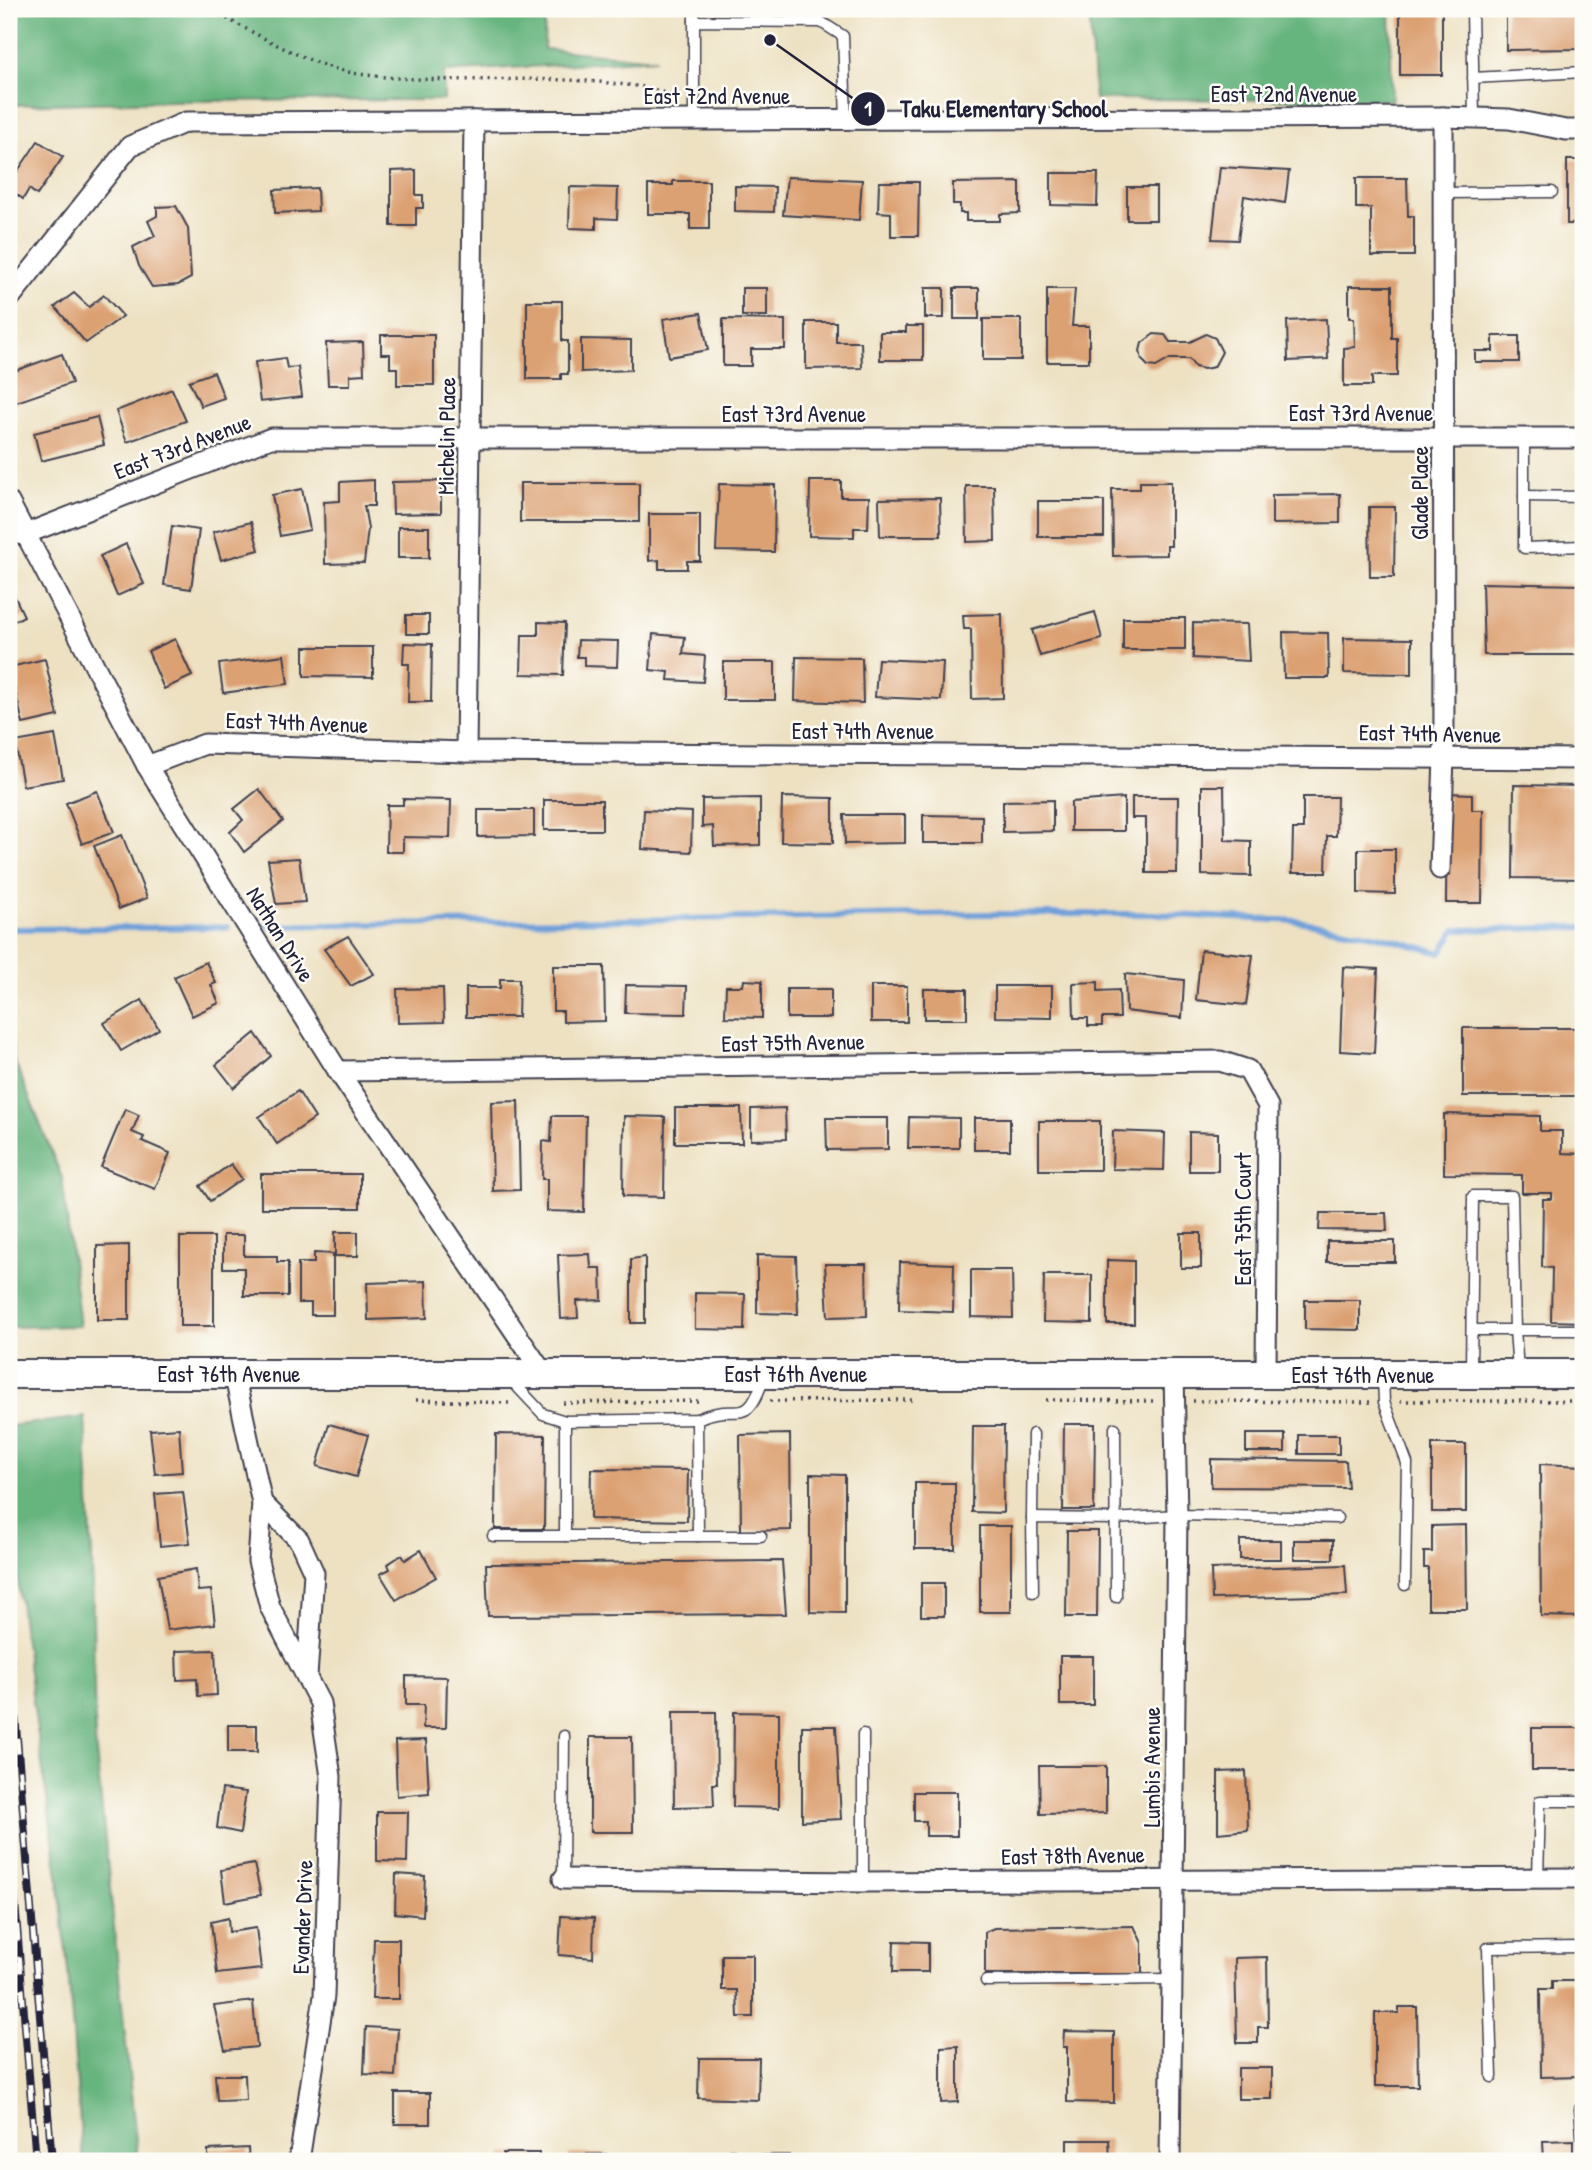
<svg xmlns="http://www.w3.org/2000/svg" width="1592" height="2170" viewBox="0 0 1592 2170" font-family="'Patrick Hand',sans-serif">
<style>
.forest{fill:#66b47e;stroke:#446b5c;stroke-width:2}
.lines{fill:none;stroke-linecap:round;stroke-linejoin:round}
.stream{stroke:#70a0d9;stroke-width:6}
.building{fill:#dca173}
.lane-casing{stroke:#403f4f;stroke-width:13}
.street-casing{stroke:#403f4f;stroke-width:23}
.secondary-casing{stroke:#403f4f;stroke-width:32}
.path{stroke:#403f4f;stroke-width:3.5;stroke-dasharray:2 5;stroke-linecap:butt}
.lane{stroke:#fff;stroke-width:10}
.street{stroke:#fff;stroke-width:19}
.secondary{stroke:#fff;stroke-width:28}
.rail-casing{stroke:#22223b;stroke-width:8}
.rail{stroke:#fdfcf7;stroke-width:5;stroke-dasharray:16;stroke-linecap:butt}
.labels{text-anchor:middle;dominant-baseline:central;stroke-width:5;stroke-linejoin:round;paint-order:stroke}
.street-label{font-size:23px;fill:#22223b;stroke:#fdfcf7}
.leader{fill:none;stroke:#22223b;stroke-width:2.5}
.callout-dot{fill:#22223b;stroke:#fdfcf7;stroke-width:2.5}
.mark-label{font-size:21px;text-anchor:middle;font-weight:bold;fill:#fff}
.callout-label{font-size:24px;text-anchor:middle;font-weight:bold;fill:#22223b;stroke:#fdfcf7;stroke-width:5;stroke-linejoin:round;paint-order:stroke}
</style>
<rect width="100%" height="100%" fill="#fdfcf7"/>
<filter id="ink" filterUnits="userSpaceOnUse"><feTurbulence type="fractalNoise" baseFrequency=".0143" numOctaves="2"/><feDisplacementMap in="SourceGraphic" scale="14" xChannelSelector="R" yChannelSelector="G"/><feConvolveMatrix kernelMatrix="1 2 1 2 8 2 1 2 1" color-interpolation-filters="sRGB"/></filter>
<filter id="wash" filterUnits="userSpaceOnUse"><feTurbulence type="fractalNoise" baseFrequency=".00686" numOctaves="4" result="noise"/><feDisplacementMap in="SourceGraphic" scale="28" xChannelSelector="R" yChannelSelector="G"/><feGaussianBlur stdDeviation="1.57" result="paint"/><feColorMatrix in="noise" values="0 0 0 0 0 0 0 0 0 0 0 0 0 0 0 0 0 1.4 0 .05"/><feComposite in="paint" operator="in"/></filter>
<g filter="url(#wash)">
<rect width="100%" height="100%" fill="#ede1c2"/>
<g class="forest">
<path d="M9 9H545L544 49 656 59 444 72V100L173 101 9 105Z"/>
<path d="M1089 9H1390L1392 100 1095 99Z"/>
<path d="M9 1025 14 1060 62 1178 80 1326 9 1327Z"/>
<path d="M85 1417 92 1558 95 1742 138 2161H83C74 2052 68 1941 52 1833 33 1698 9 1563 9 1426Z"/>
</g>
<g class="lines">
<g class="stream">
<path d="M266 926 979 914H1153L1298 921 1378 936 1441 953 1455 930 1583 927"/>
<path d="M9 929 228 927"/>
</g>
</g>
<g id="blocks">
<g class="building">
<rect x="1400" y="9" width="42" height="66"/>
<path d="M1506 9H1583V49L1506 50Z"/>
<path d="M38 141 63 157 37 195 29 189 23 199 9 189V184Z"/>
<rect x="1567" y="160" width="16" height="64"/>
<path d="M1220 167 1289 171 1285 203 1244 196 1238 240 1212 239Z"/>
<path d="M416 170V195H423V208H416V226H391V171Z"/>
<path d="M1051 173H1098L1097 206 1051 205Z"/>
<path d="M787 177 862 180 859 220 783 215Z"/>
<path d="M1356 178H1407L1408 216H1414V256H1371V208H1356Z"/>
<path d="M673 181H709V229H690V214H648V185H673Z"/>
<path d="M879 182H919L918 236H891V213L878 212Z"/>
<path d="M1020 182V213L1000 214V221H966V213H960V204H953V183Z"/>
<path d="M735 186 775 187 774 212 735 211Z"/>
<path d="M570 187 618 188 617 219 596 218V229L569 228Z"/>
<rect x="1127" y="187" width="29" height="33"/>
<path d="M317 188 318 211 275 213 274 190Z"/>
<path d="M176 206 188 228 191 278 178 285 152 287 139 266 133 247 155 236 148 221 157 216V207Z"/>
<path d="M1349 286H1392V338H1397V376H1372V386H1344V348L1355 347 1354 318H1349Z"/>
<rect x="742" y="288" width="25" height="28"/>
<rect x="925" y="288" width="19" height="30"/>
<rect x="954" y="288" width="25" height="31"/>
<path d="M1047 289H1075L1072 326H1089V362H1047Z"/>
<path d="M74 293 89 307 104 295 123 316 86 343 55 307Z"/>
<path d="M527 301H562V341H568V374H561V379H527Z"/>
<path d="M701 313 708 350 669 357 663 319Z"/>
<path d="M723 319 785 320V349H751V366H723Z"/>
<rect x="983" y="319" width="38" height="41"/>
<path d="M1326 319 1328 359 1288 361 1287 321Z"/>
<path d="M806 322H836V342H861L862 368 806 369Z"/>
<path d="M906 326H923V360H880V332H906Z"/>
<path d="M1154 334 1165 335 1170 342H1190L1206 334 1215 338 1222 352 1214 367 1204 369 1195 367 1189 359H1170L1156 367 1148 366 1142 360 1140 351 1142 343Z"/>
<path d="M381 335H434V385H397V368H390V354H381Z"/>
<path d="M1493 336H1519V362H1475V351H1493Z"/>
<path d="M581 339 631 340V370L581 372Z"/>
<path d="M363 342 364 374 350 375V385H328L326 343Z"/>
<path d="M62 354 72 383 11 404 9 373Z"/>
<path d="M285 358 287 368 298 367 302 397 260 402 255 362Z"/>
<path d="M214 372 224 398 201 406 189 381Z"/>
<path d="M172 389 186 421 127 442 116 411Z"/>
<path d="M97 417 104 445 41 461 34 433Z"/>
<path d="M374 480V506H364L368 528 364 563 325 564 324 502 340 501V482Z"/>
<path d="M441 481V513L393 514 392 482Z"/>
<path d="M810 481H841V497H869L868 528H854V537L809 536Z"/>
<path d="M1140 482H1171V546H1167V555L1113 556 1112 489H1140Z"/>
<rect x="520" y="483" width="119" height="39"/>
<path d="M719 484 775 485 774 552 716 551Z"/>
<path d="M966 486H994L995 541 967 542Z"/>
<path d="M302 489 310 530 280 536 272 495Z"/>
<path d="M1340 494V523L1272 524V495Z"/>
<path d="M940 498 941 536H880L879 499Z"/>
<rect x="1038" y="501" width="66" height="36"/>
<path d="M1369 507H1395L1394 577H1370Z"/>
<path d="M649 514H700V561H687V569H659V560L649 561Z"/>
<path d="M251 522 259 550 221 560 213 532Z"/>
<path d="M172 526 199 530 191 589 164 585Z"/>
<rect x="398" y="527" width="31" height="31"/>
<path d="M126 544 144 584 117 596 100 556Z"/>
<path d="M1482 583 1583 585V655H1484Z"/>
<path d="M14 595 24 616 9 624V597Z"/>
<path d="M1095 612 1102 639 1040 656 1032 630Z"/>
<path d="M1002 614 1003 698 972 699 971 629H964L963 615Z"/>
<rect x="406" y="615" width="23" height="19"/>
<rect x="1123" y="618" width="62" height="32"/>
<path d="M538 622 565 623 563 675 521 674 522 635H538Z"/>
<path d="M1193 623 1247 624 1249 661 1193 658Z"/>
<path d="M1283 632 1328 633 1329 678H1284Z"/>
<path d="M653 634 685 637 683 654 705 656 703 682 668 680 669 672 650 670Z"/>
<path d="M1344 638 1412 639V674L1344 673Z"/>
<path d="M175 639 192 676 164 689 148 651Z"/>
<path d="M578 640 618 641 617 667 584 666V657H577Z"/>
<path d="M404 643 432 644 431 702H408L409 664H403Z"/>
<path d="M304 647H373V677L304 676Z"/>
<path d="M284 655 288 684 223 693 219 664Z"/>
<path d="M796 657 862 658 863 703 795 701Z"/>
<path d="M45 659 58 716 23 724 10 667Z"/>
<path d="M878 659 943 662 941 700 875 697Z"/>
<rect x="723" y="662" width="52" height="38"/>
<path d="M55 735 63 779 23 786 15 742Z"/>
<path d="M1514 785 1583 786V879L1513 878Z"/>
<path d="M1202 786H1224L1225 840 1251 841V876L1202 875Z"/>
<path d="M259 789 283 821 244 852 230 832 243 820 234 809Z"/>
<path d="M97 791 114 832 82 844 66 803Z"/>
<path d="M1447 793 1472 794V810H1483L1482 903H1446Z"/>
<path d="M782 797 833 798V843L781 842Z"/>
<path d="M1132 797H1178L1177 873H1146V818H1132Z"/>
<path d="M1303 797H1337L1336 836H1327L1326 873H1292L1293 829H1303Z"/>
<path d="M760 798V845L714 846 713 826 702 827V799Z"/>
<path d="M1124 798V831H1071V802Z"/>
<path d="M403 799 451 800 450 838 403 837V852H386L387 805H403Z"/>
<rect x="544" y="800" width="58" height="30"/>
<path d="M1053 800V831L1003 832V801Z"/>
<path d="M478 810H534V836L478 837Z"/>
<path d="M644 810 692 812 691 852 642 849Z"/>
<path d="M844 815H905V843L845 844Z"/>
<path d="M923 815 982 816V843H923Z"/>
<path d="M122 835 147 898 119 909 94 846Z"/>
<path d="M1358 849H1395V894L1358 893Z"/>
<path d="M299 858 305 902 276 904 268 860Z"/>
<path d="M348 936 374 974 351 986 324 949Z"/>
<path d="M1201 950 1253 955 1246 1005 1196 1000Z"/>
<path d="M206 962 216 983 211 985 219 1003 192 1016 174 977Z"/>
<path d="M553 966H604L605 1021 563 1022V1011H553Z"/>
<path d="M1343 967 1378 969 1374 1053 1340 1051Z"/>
<path d="M1125 974 1184 980 1182 1018 1126 1011Z"/>
<path d="M500 979H519L518 1017H466V988H500Z"/>
<path d="M744 980 762 981V1018L725 1017 726 986H743Z"/>
<path d="M1098 982V991L1119 990 1120 1018H1102V1026H1088V1018H1074L1073 983Z"/>
<path d="M626 985 687 986 686 1014 625 1013Z"/>
<rect x="871" y="986" width="36" height="36"/>
<path d="M995 986H1052V1018L995 1017Z"/>
<path d="M443 988 444 1022 398 1023 397 989Z"/>
<rect x="787" y="989" width="44" height="29"/>
<rect x="924" y="989" width="43" height="30"/>
<path d="M142 1000 159 1029 121 1051 104 1023Z"/>
<rect x="1463" y="1028" width="120" height="68"/>
<path d="M255 1033 271 1056 234 1088 216 1065Z"/>
<path d="M298 1091 315 1118 277 1144 259 1117Z"/>
<path d="M518 1101 520 1190 493 1191 491 1102Z"/>
<path d="M675 1108H741L742 1143H675Z"/>
<path d="M785 1108 786 1139 751 1140V1109Z"/>
<path d="M125 1109 139 1115 132 1132 144 1137 142 1141 170 1153 155 1189 101 1167Z"/>
<path d="M1444 1114 1540 1116V1131H1562V1153L1583 1154V1322L1551 1321 1552 1268 1542 1267 1543 1199H1552V1193H1522V1175L1444 1174Z"/>
<path d="M552 1116H586L584 1212 547 1211V1179H542L543 1141 551 1142Z"/>
<path d="M624 1116 665 1117 664 1197 623 1196Z"/>
<path d="M909 1117 959 1118V1148H908Z"/>
<path d="M826 1118H888V1149L827 1150Z"/>
<rect x="974" y="1118" width="36" height="32"/>
<rect x="1039" y="1121" width="61" height="49"/>
<path d="M1113 1131 1165 1133 1164 1170 1112 1169Z"/>
<path d="M1189 1132 1218 1133V1171H1189Z"/>
<path d="M231 1164 242 1179 210 1201 200 1186Z"/>
<rect x="261" y="1174" width="99" height="34"/>
<path d="M1320 1213H1386L1387 1231 1319 1230Z"/>
<path d="M335 1232H358V1256H333V1315H311V1303H298V1263H314V1253L335 1254Z"/>
<rect x="1181" y="1233" width="20" height="35"/>
<path d="M223 1235H244V1256H277V1262H288V1296H244V1268H223Z"/>
<rect x="180" y="1237" width="34" height="89"/>
<rect x="1327" y="1241" width="68" height="21"/>
<path d="M129 1245V1320H97V1246Z"/>
<path d="M590 1254 591 1268H601L602 1300 577 1301 578 1318 561 1319 558 1255Z"/>
<path d="M757 1255 796 1256 798 1314 757 1313Z"/>
<path d="M645 1257V1323H631V1259Z"/>
<path d="M1107 1260 1134 1261V1324H1107Z"/>
<path d="M900 1262 954 1264 953 1312 899 1310Z"/>
<path d="M825 1264H866L867 1316 828 1317Z"/>
<path d="M971 1270H1012L1013 1318 971 1317Z"/>
<path d="M1044 1275H1092V1323L1043 1322Z"/>
<path d="M426 1281 427 1318 368 1320 367 1283Z"/>
<path d="M695 1293 745 1294 744 1330 695 1329Z"/>
<path d="M1305 1300H1360V1330L1305 1329Z"/>
<path d="M329 1424 368 1435 356 1477 317 1466Z"/>
<path d="M1064 1424H1095L1094 1510H1063Z"/>
<path d="M973 1426H1004L1003 1513 972 1512Z"/>
<path d="M179 1428 182 1472 155 1474 150 1430Z"/>
<path d="M496 1434 545 1435 544 1529H495Z"/>
<path d="M790 1434 791 1530 741 1531 740 1435Z"/>
<rect x="1246" y="1434" width="39" height="18"/>
<rect x="1299" y="1435" width="40" height="19"/>
<rect x="1432" y="1444" width="34" height="68"/>
<path d="M1211 1459 1346 1461 1348 1488 1211 1487Z"/>
<path d="M1540 1464 1583 1466V1617L1541 1616Z"/>
<path d="M591 1469 688 1470 687 1521 590 1519Z"/>
<path d="M810 1474 845 1475V1613L810 1612Z"/>
<rect x="915" y="1483" width="40" height="66"/>
<path d="M183 1492 190 1543 160 1546 155 1494Z"/>
<path d="M1466 1525 1467 1609H1428V1568H1424V1552H1432V1526Z"/>
<rect x="980" y="1526" width="31" height="86"/>
<path d="M1067 1531H1098L1097 1617H1066Z"/>
<rect x="1240" y="1540" width="41" height="19"/>
<rect x="1294" y="1540" width="39" height="19"/>
<path d="M421 1550 436 1577 396 1600 380 1574 390 1569 388 1564 402 1555 405 1560Z"/>
<path d="M782 1561 786 1614 488 1616 486 1564Z"/>
<path d="M1345 1565 1347 1595 1212 1599 1211 1569Z"/>
<path d="M196 1569 198 1591 211 1590 215 1624 167 1630 158 1576Z"/>
<rect x="921" y="1583" width="23" height="33"/>
<path d="M215 1650 217 1695 198 1696 197 1679 177 1680 176 1651Z"/>
<rect x="1060" y="1656" width="33" height="49"/>
<path d="M406 1676 447 1677 446 1728H423L424 1705H406Z"/>
<path d="M673 1712H716L717 1784H713L714 1806 674 1807Z"/>
<path d="M734 1712 779 1713V1808L733 1807Z"/>
<rect x="228" y="1725" width="29" height="27"/>
<path d="M802 1726H836L841 1819 802 1821Z"/>
<rect x="1532" y="1728" width="51" height="42"/>
<path d="M590 1737H632L633 1832H590Z"/>
<path d="M426 1740 429 1793 397 1796 395 1741Z"/>
<path d="M1039 1766H1106V1813L1040 1814Z"/>
<path d="M1246 1771 1248 1830 1218 1833V1772Z"/>
<path d="M222 1789 246 1792 240 1833 217 1828Z"/>
<path d="M914 1792H957V1836H926V1821H914Z"/>
<path d="M377 1812H408L407 1862 377 1861Z"/>
<path d="M254 1864 261 1895 225 1902 221 1870Z"/>
<path d="M396 1874 425 1876 423 1916 395 1913Z"/>
<path d="M561 1916 594 1918 593 1958 559 1955Z"/>
<path d="M228 1918 229 1932 256 1928 261 1969 217 1974 211 1922Z"/>
<path d="M1134 1926 1142 1943V1974H985V1932L994 1928Z"/>
<path d="M374 1939H399V1999H372Z"/>
<path d="M894 1941 928 1942V1972H893Z"/>
<path d="M722 1955H753V2017H738L737 1990H722Z"/>
<path d="M1267 1957 1268 2027H1258V2043H1237L1235 1958Z"/>
<path d="M1552 1981H1583V2076L1541 2077 1540 1989H1552Z"/>
<path d="M253 2001 257 2047 225 2050 214 2006Z"/>
<path d="M1399 2007H1417L1418 2086H1375V2013H1399Z"/>
<path d="M366 2027 398 2029 395 2076 364 2074Z"/>
<path d="M1064 2031 1114 2032V2103L1067 2102V2047H1063Z"/>
<path d="M958 2046V2102L941 2103V2047Z"/>
<path d="M699 2058H759L758 2100 698 2098Z"/>
<rect x="1238" y="2068" width="34" height="31"/>
<path d="M215 2075H245L246 2100 217 2101Z"/>
<rect x="395" y="2093" width="35" height="31"/>
<path d="M1067 2140H1109L1110 2161H1067Z"/>
<path d="M1573 2140V2161H1544L1543 2141Z"/>
<path d="M248 2148 249 2161H208V2150Z"/>
<rect x="503" y="2153" width="36" height="8"/>
<path d="M569 2154H607V2161H570Z"/>
<rect x="756" y="2155" width="33" height="6"/>
<rect x="988" y="2155" width="21" height="6"/>
</g>
</g>
</g>
<g filter="url(#ink)">
<use href="#blocks" fill-opacity="0" stroke="#403f4f" stroke-width="2"/>
<g class="lines">
<g class="lane-casing">
<g id="lane">
<path d="M694 9V21"/>
<path d="M1472 9 1474 118"/>
<path d="M1473 78 1583 72"/>
<path d="M694 120V21L821 22 843 36 846 119"/>
<path d="M1443 193 1552 192"/>
<path d="M1524 438V548L1583 546"/>
<path d="M1524 496 1583 497"/>
<path d="M1471 1370 1473 1196H1512L1515 1330H1472"/>
<path d="M1518 1370 1515 1330H1583"/>
<path d="M1383 1378 1384 1402 1407 1463 1405 1585"/>
<path d="M511 1380 543 1414 565 1421 697 1419C739 1400 746 1432 764 1377"/>
<path d="M697 1419 698 1536"/>
<path d="M565 1421V1536"/>
<path d="M1115 1428 1116 1597"/>
<path d="M1032 1518 1033 1434"/>
<path d="M493 1536H761"/>
<path d="M1033 1592 1032 1518 1114 1519 1177 1515 1337 1518"/>
<path d="M863 1734V1882"/>
<path d="M1538 1878 1540 1801H1583"/>
<path d="M563 1879 564 1736"/>
<path d="M986 1981 1173 1979"/>
<path d="M1492 2077 1488 1948 1583 1947"/>
<path d="M1583 2108 1580 2109 1583 2148"/>
<path d="M732 2161V2155"/>
</g>
</g>
<g class="street-casing">
<g id="street">
<path d="M9 299 130 146 186 122 1443 117 1509 119 1566 130H1583"/>
<path d="M9 502 147 766 338 1071 543 1373"/>
<path d="M23 535 271 438H1583"/>
<path d="M466 752 474 121"/>
<path d="M147 766 205 744 466 752 1583 759"/>
<path d="M1440 869 1444 757 1443 117"/>
<path d="M338 1071 1220 1061 1248 1070 1268 1106 1266 1374"/>
<path d="M234 1373 262 1503"/>
<path d="M563 1879 863 1882 1583 1878"/>
<path d="M299 2161 324 1996 331 1777 320 1703 270 1607 258 1561 262 1503 299 1540 314 1573 307 1677"/>
<path d="M1170 2161 1177 1515 1174 1374"/>
</g>
</g>
<g class="secondary-casing">
<path id="secondary" d="M9 1374H1583"/>
</g>
<g class="path">
<path d="M208 9C253 31 309 67 359 74 441 86 526 74 609 83 633 86 654 85 675 99"/>
<path d="M416 1400 510 1403"/>
<path d="M1046 1400 1154 1401"/>
<path d="M770 1401 913 1400"/>
<path d="M1193 1401 1371 1402"/>
<path d="M1400 1401H1583"/>
<path d="M563 1403 699 1401"/>
</g>
<use href="#lane" class="lane"/>
<use href="#street" class="street"/>
<use href="#secondary" class="secondary"/>
<g class="rail-casing">
<g id="rail">
<path d="M9 1642 52 2161"/>
<path d="M9 1829 36 2161"/>
</g>
</g>
<use href="#rail" class="rail"/>
</g>
</g>
<g class="labels">
<g class="street-label">
<text x="1284" y="93">East 72nd Avenue</text>
<text x="717" y="95">East 72nd Avenue</text>
<text x="1361" y="412">East 73rd Avenue</text>
<text x="794" y="413">East 73rd Avenue</text>
<text transform="translate(446 436) rotate(-89)">Michelin Place</text>
<text transform="translate(182 446) rotate(-21)">East 73rd Avenue</text>
<text transform="translate(1419 493) rotate(-90)">Glade Place</text>
<text transform="translate(297 722) rotate(2)">East 74th Avenue</text>
<text x="863" y="730">East 74th Avenue</text>
<text transform="translate(1430 733) rotate(1)">East 74th Avenue</text>
<text transform="translate(281 934) rotate(58)">Nathan Drive</text>
<text transform="translate(793 1042) rotate(-1)">East 75th Avenue</text>
<text transform="translate(1242 1219) rotate(-90)">East 75th Court</text>
<text x="229" y="1373">East 76th Avenue</text>
<text x="796" y="1373">East 76th Avenue</text>
<text x="1363" y="1374">East 76th Avenue</text>
<text transform="translate(1151 1767) rotate(-90)">Lumbis Avenue</text>
<text transform="translate(1073 1855) rotate(-1)">East 78th Avenue</text>
<text transform="translate(302 1917) rotate(-88)">Evander Drive</text>
</g>
</g>
<path class="leader" d="M770 40L868 109"/>
<g class="callout-dot">
<circle cx="770" cy="40" r="7"/>
<circle cx="868" cy="109" r="18"/>
</g>
<g class="mark-label">
<text x="868" y="116">1</text>
</g>
<g class="callout-label">
<text x="1004" y="117">Taku Elementary School</text>
</g>
<rect width="1592" height="2170" fill="none" stroke="#fdfcf7" stroke-width="35"/>
</svg>
